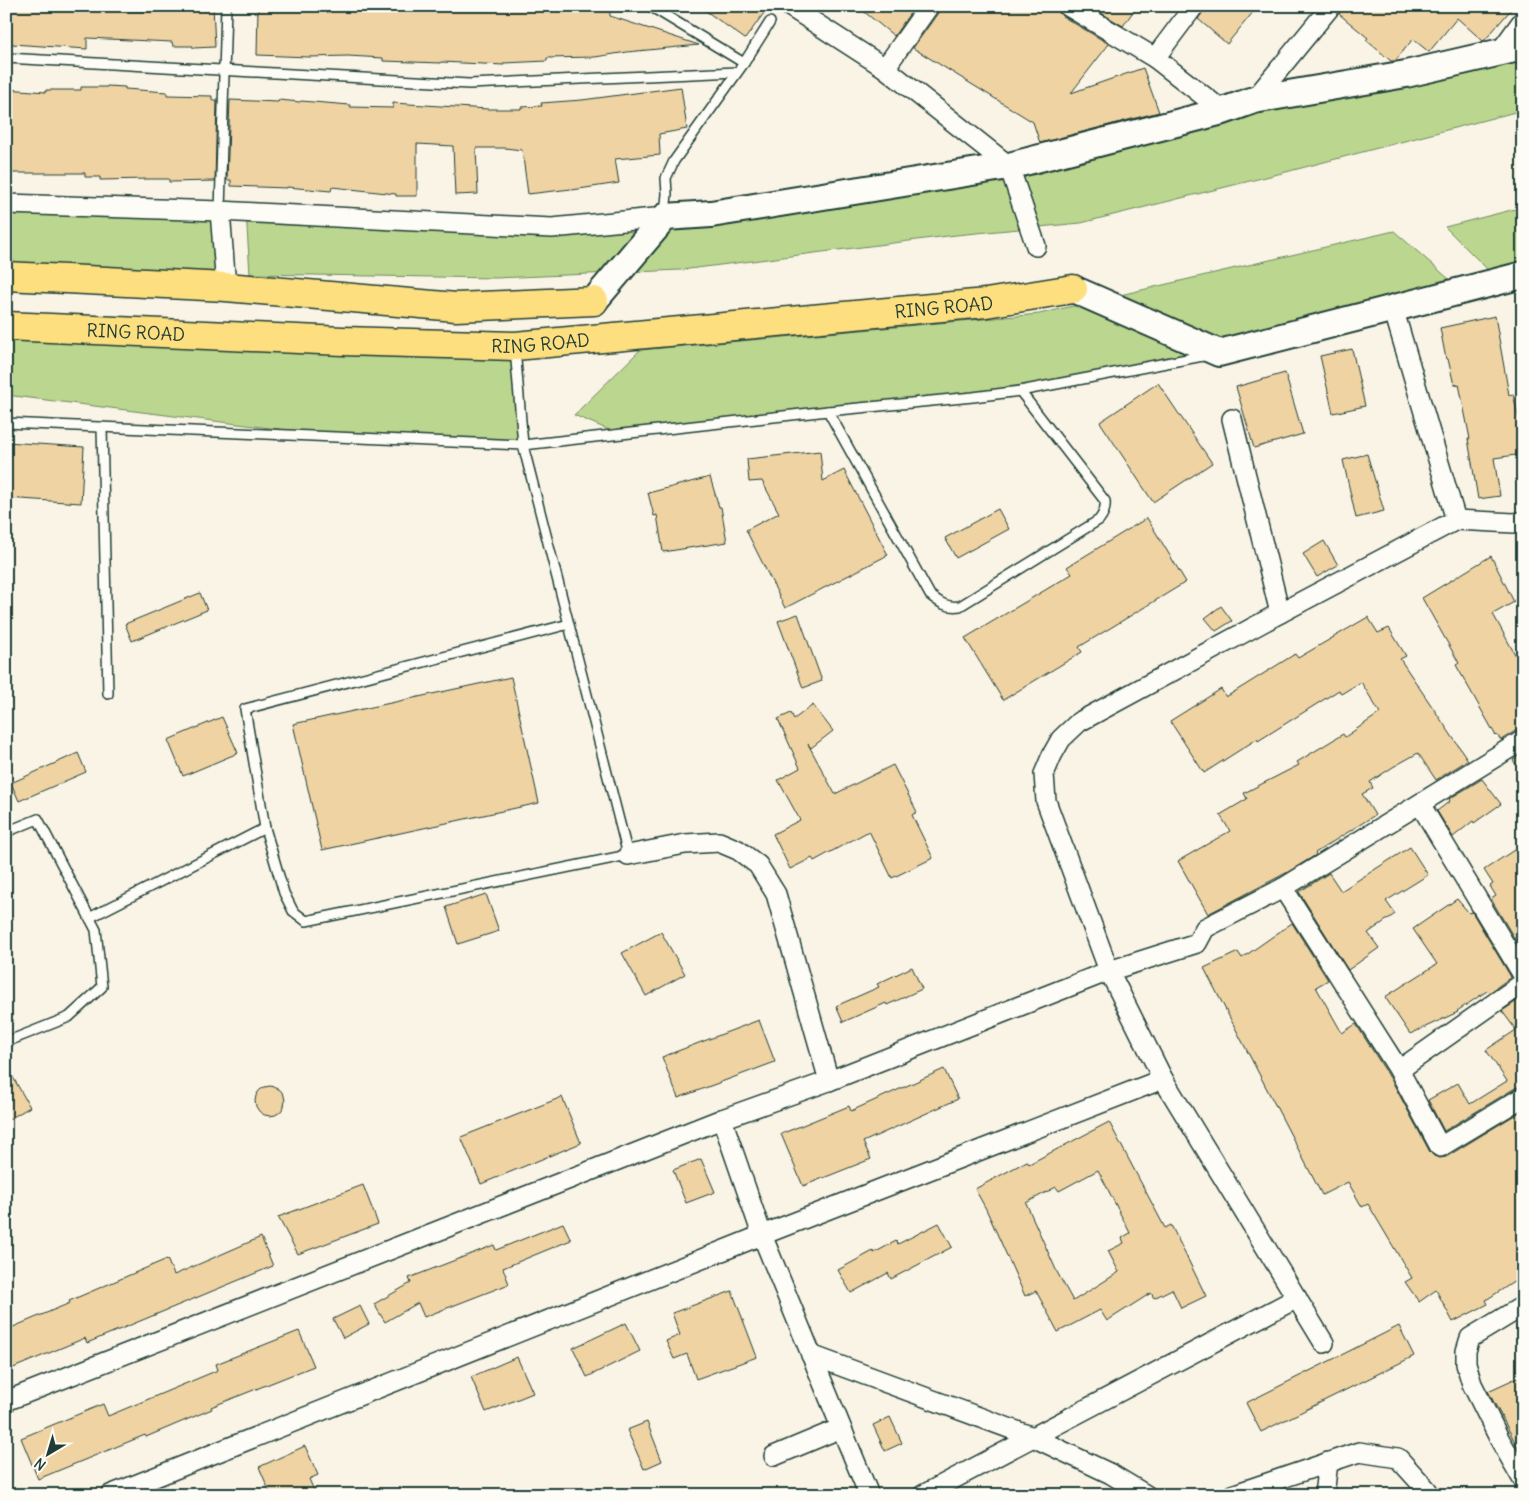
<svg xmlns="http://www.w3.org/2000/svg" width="1529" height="1501" viewBox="0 0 1529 1501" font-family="Delius,sans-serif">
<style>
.green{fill:#bbd68e;stroke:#6d8a61}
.building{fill:#efd3a3;stroke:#1f3d34;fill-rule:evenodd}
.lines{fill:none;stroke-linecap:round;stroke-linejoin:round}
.lane-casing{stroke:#1f3d34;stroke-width:12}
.street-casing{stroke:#1f3d34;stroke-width:22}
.secondary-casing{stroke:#1f3d34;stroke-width:30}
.primary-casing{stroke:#1f3d34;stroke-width:31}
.lane{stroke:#fdfcf7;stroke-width:9}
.street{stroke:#fdfcf7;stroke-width:19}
.secondary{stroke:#fdfcf7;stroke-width:26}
.primary{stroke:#fedf80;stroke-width:28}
.labels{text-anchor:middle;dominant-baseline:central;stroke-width:4;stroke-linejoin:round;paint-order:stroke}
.street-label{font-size:18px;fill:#1f3d34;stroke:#fdfcf7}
</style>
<rect width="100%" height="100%" fill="#faf4e6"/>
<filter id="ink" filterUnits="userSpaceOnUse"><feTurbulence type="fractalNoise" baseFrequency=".02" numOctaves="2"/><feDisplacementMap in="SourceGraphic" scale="10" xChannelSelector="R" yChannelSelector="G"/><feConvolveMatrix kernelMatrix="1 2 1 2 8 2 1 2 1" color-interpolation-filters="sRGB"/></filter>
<g filter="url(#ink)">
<g class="green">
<path d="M1523 47V110L1286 172 1081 223 956 235 681 270 496 278 250 274 246 212 552 228 1009 166Z"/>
<path d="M6 204 220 211 226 287 6 276Z"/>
<path d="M1523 207V264L1491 273 1445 227Z"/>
<path d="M1394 231 1449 279 1393 308 1118 378 973 397 618 434 574 415 640 350 1039 314Z"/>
<path d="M6 326 515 346 523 445 350 438 6 395Z"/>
</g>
<g class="building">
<path d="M6 6H88L87 9 151 12 175 11V6H213L215 47 193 48V46H173L172 42 87 38V49L12 44 6 17Z"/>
<path d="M258 6H610V16L699 45 627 52 595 57 547 58V61L504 63V65L441 62V63L383 61V58L348 56 309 57 257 55Z"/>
<path d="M699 6H754L764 13 745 39Z"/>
<path d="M857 6H915L894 36Z"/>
<path d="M940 6H1057L1058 12 1062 16 1109 44 1071 93 1143 68 1159 112 1040 143 1033 122 913 48 938 13Z"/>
<path d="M1090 6H1137L1123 26Z"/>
<path d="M1205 6H1258L1227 44 1198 19 1203 12Z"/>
<path d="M1342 6H1514L1485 40 1483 41 1457 18 1429 52 1413 39 1395 61H1391L1366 40 1368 38 1339 14Z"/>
<path d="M107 86 125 87V89L167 92V95L212 96V100H217L215 181 169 182V179H149L100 180V177H85V173H6L7 89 46 92V90H81V87H107Z"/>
<path d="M681 87 687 129 659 134 660 155 615 159 619 183 572 190 571 189 528 194 522 150 505 148H476L478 194 455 195 453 146 417 144V196H396V194L332 187 331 191 287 187V188L231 186V180H227L230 100 278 102 279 100 300 102 301 101 350 105V107L393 108V103L488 109H521V107L542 106 541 103 582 100Z"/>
<path d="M1495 316 1509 395 1513 394 1520 424 1523 441V454L1494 458 1500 496 1478 499 1468 439H1470L1459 384 1454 385 1448 359H1446L1440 328Z"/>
<path d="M1352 349 1365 406 1333 413 1320 356Z"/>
<path d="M1285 373 1303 434 1254 448 1236 387Z"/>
<path d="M1158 383 1212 463 1153 502 1100 422Z"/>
<path d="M6 442 84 447 81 503 6 498Z"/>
<path d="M820 451 823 481 844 470 888 555 785 608 746 530 779 513 762 481 749 482 747 459Z"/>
<path d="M1367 454 1384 511 1356 518 1343 460Z"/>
<path d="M710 477 719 507H721L727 542 663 552 657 515 654 516 648 493Z"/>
<path d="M998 509 1009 529 956 558 945 538Z"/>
<path d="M1147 518 1186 582 1079 647 1082 652 1003 700 965 638 1072 574 1067 567Z"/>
<path d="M1324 541 1338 565 1317 577 1303 554Z"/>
<path d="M1491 556 1514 602 1493 614 1523 669V729L1517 730 1501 740 1497 735 1496 736 1456 665 1459 663 1422 598Z"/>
<path d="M200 593 207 610 132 641 125 624Z"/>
<path d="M1221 606 1232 621 1216 631 1205 618Z"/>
<path d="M798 614 822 681 803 688 778 621Z"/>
<path d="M1368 617 1378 633 1389 628 1406 656 1400 659 1468 760 1436 780 1418 753 1393 767 1370 782 1373 788 1362 794 1375 815 1315 853 1316 855 1286 873 1208 914 1178 861 1230 831 1220 815 1247 799 1244 793 1299 765 1297 762 1343 734 1345 737 1380 713 1361 682 1341 694 1339 690 1258 741 1257 739 1204 773 1170 721 1221 689 1226 697 1295 654 1298 658Z"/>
<path d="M511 677 539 803 322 850 293 724Z"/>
<path d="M813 705 833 731 811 748 808 744 835 794 893 765 917 812 912 815 933 858 892 878 869 831 814 861 812 858 790 869 773 834 800 820 778 780 800 768 778 719 791 713 794 719Z"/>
<path d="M222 717 238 753 183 776 168 740Z"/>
<path d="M78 753 86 772 19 801 11 783Z"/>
<path d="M1523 753V775L1513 760Z"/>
<path d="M1482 779 1501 804 1474 823 1473 821 1453 837 1437 811 1450 801 1449 799Z"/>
<path d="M1410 847 1428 875 1386 901 1395 914 1368 933 1379 948 1348 970 1299 892 1329 873 1341 891Z"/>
<path d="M1514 850 1523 863V953L1491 899 1496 896 1490 886 1493 884 1484 870Z"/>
<path d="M486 894 499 931 458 944 446 907Z"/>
<path d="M1457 899 1469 913 1472 912 1511 977 1489 993 1487 991 1457 1011 1458 1012 1410 1034 1385 997 1437 964 1413 929Z"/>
<path d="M1292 923 1328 980 1316 987 1342 1033 1356 1024 1392 1081 1430 1152 1434 1156 1440 1158 1446 1157 1523 1110V1276L1486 1300 1488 1304 1453 1322 1436 1290 1419 1302 1405 1282 1412 1278 1368 1204 1362 1207 1348 1182 1322 1195 1204 968 1238 952 1242 958Z"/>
<path d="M661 932 685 974 646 996 622 953Z"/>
<path d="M912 967 922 989 887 1005 886 1003 843 1022 836 1006 879 987 877 984Z"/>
<path d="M1523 997V1086L1517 1087 1444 1131 1428 1100 1458 1083 1470 1104 1507 1081 1486 1050 1516 1030 1502 1011Z"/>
<path d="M759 1020 775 1062 678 1098 662 1057Z"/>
<path d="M6 1065 30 1107 6 1121Z"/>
<path d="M944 1069 958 1099 863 1142 871 1159 803 1186 781 1134 849 1106 851 1111Z"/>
<circle cx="270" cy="1101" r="15"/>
<path d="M562 1097 581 1143 481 1184 461 1137Z"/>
<path d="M1109 1122 1165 1228 1171 1225 1206 1296 1181 1308 1172 1289 1154 1298 1151 1293 1107 1321 1100 1310 1058 1332 1036 1291 1025 1296 986 1209 975 1189 1027 1161 1029 1164ZM1098 1170 1130 1233 1122 1238 1124 1243 1108 1251 1119 1272 1073 1301 1057 1272 1026 1203 1056 1187 1059 1191Z"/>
<path d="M701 1159 715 1192 686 1203 673 1170Z"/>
<path d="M363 1185 378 1224 298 1254 278 1217Z"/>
<path d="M563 1223 571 1240 503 1268 509 1284 424 1317 418 1303 385 1322 374 1304 411 1283 409 1278 494 1245 496 1250Z"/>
<path d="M939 1223 952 1247 891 1279 888 1273 851 1293 838 1270 873 1251 874 1253 896 1241 898 1244Z"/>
<path d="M261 1237 273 1266 87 1343 85 1338 6 1371V1330L70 1303 69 1301 167 1259 174 1275Z"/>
<path d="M732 1291 757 1357 696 1379 687 1354 674 1359 666 1341 680 1335 672 1313Z"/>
<path d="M360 1306 369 1324 343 1338 333 1319Z"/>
<path d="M626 1323 640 1351 587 1377 573 1348Z"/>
<path d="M1399 1326 1414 1356 1261 1432 1246 1403Z"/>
<path d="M299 1331 314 1366 211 1407 212 1409 146 1437 145 1435 38 1479 21 1438 103 1404 108 1416 218 1370 216 1364Z"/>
<path d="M517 1357 533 1393 486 1412 471 1377Z"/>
<path d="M1523 1375V1457L1488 1391Z"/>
<path d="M890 1417 902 1443 885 1451 873 1425Z"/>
<path d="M647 1422 662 1461 644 1469 627 1430Z"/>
<path d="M305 1446 318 1475 309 1479 316 1495H271L259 1467Z"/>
</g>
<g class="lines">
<g class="lane-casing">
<g id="lane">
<path d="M650 6 744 63"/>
<path d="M6 58 469 84 737 72"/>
<path d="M220 211 226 6"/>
<path d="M665 214 667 194 666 178 674 161 744 63 770 22"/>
<path d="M828 411 930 595C940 603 947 608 960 606L1099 520C1104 514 1106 509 1105 501L1020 391"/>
<path d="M6 423 523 445 515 348"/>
<path d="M102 427 108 694"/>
<path d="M569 624 245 709 265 828 284 893 293 911 306 921 628 855 523 445 828 411 973 397 1020 391 1208 355"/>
<path d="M6 832 38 819 96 930 102 987 69 1017 6 1042"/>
<path d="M89 918 265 828"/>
</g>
</g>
<g class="street-casing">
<g id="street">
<path d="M789 6 885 68 1009 166 1036 246"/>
<path d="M1068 6 1155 58"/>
<path d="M1194 6 1155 58 1223 111"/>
<path d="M1499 53 1523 20"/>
<path d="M885 68 929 6"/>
<path d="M1254 100 1331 6"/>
<path d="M6 204 220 211 552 228 665 217"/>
<path d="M220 211 226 287"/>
<path d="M1393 308 1456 520"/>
<path d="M1232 419 1280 613"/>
<path d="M1523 521 1514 523 1456 520 1280 613 1079 722 1061 739 1052 755 1044 774 1046 801 1109 971 1197 943 1205 928 1283 888 1523 740"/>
<path d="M1420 804 1523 975"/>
<path d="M1283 888 1399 1070 1440 1147 1523 1097"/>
<path d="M1399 1070 1523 983"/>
<path d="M1163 1079 1324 1343"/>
<path d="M722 1119 762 1235 869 1495"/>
<path d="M1523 1306 1470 1338 1466 1351V1364L1472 1384 1500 1440 1523 1480"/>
<path d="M811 1355 1033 1437 1111 1474 1146 1495"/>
<path d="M6 1401 722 1119 829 1081 776 894 758 865 738 850 719 842 685 844 628 855"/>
<path d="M774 1456 841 1428"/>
<path d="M110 1495 762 1235 1163 1079 1109 971 829 1081"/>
<path d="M923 1495 1297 1298"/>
<path d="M1232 1495 1359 1452 1398 1458 1427 1490 1430 1495"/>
<path d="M1324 1495 1328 1462"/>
</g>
</g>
<g class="secondary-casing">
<g id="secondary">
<path d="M1073 289 1219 353 1523 275"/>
<path d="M594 301 665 217 711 214 1009 166 1223 111 1254 100 1406 74 1523 47"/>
</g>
</g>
<g class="primary-casing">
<g id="primary">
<path d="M6 276 226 287 456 307 594 301"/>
<path id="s1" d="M6 326 343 341 515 346 986 303 1073 289"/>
</g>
</g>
<use href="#lane" class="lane"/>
<use href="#street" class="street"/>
<use href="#secondary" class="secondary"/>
<use href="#primary" class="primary"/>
</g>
</g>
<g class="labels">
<g class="street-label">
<text stroke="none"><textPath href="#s1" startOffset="940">RING ROAD</textPath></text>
<text stroke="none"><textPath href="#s1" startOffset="130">RING ROAD</textPath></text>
<text stroke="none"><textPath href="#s1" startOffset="535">RING ROAD</textPath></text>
</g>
</g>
<rect width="1529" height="1501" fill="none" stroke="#fdfcf7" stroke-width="25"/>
<rect x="12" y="12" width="1504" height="1476" fill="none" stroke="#1f3d34" stroke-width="2" filter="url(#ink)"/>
<g transform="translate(48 1454) rotate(218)" stroke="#fdfcf7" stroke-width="4" paint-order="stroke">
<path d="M0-4L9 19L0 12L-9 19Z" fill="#1f3d34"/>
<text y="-8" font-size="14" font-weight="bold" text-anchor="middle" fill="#1f3d34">N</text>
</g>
</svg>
